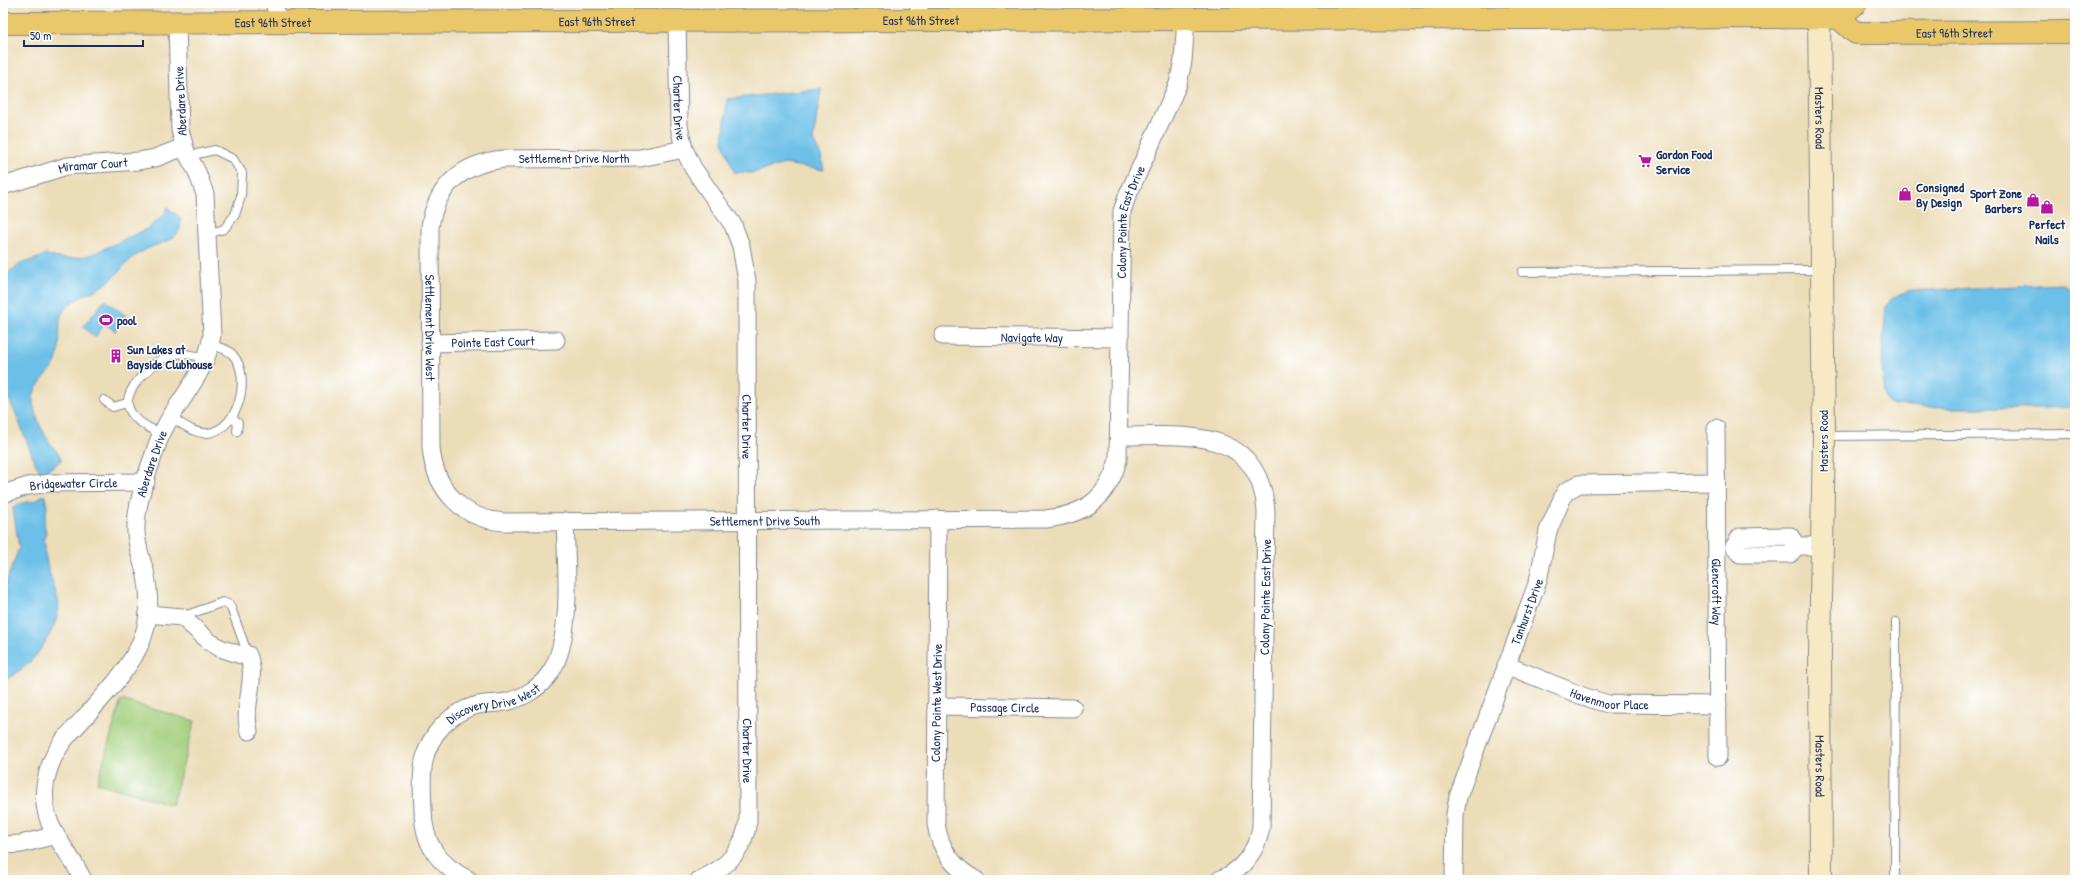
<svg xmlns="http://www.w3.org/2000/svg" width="2078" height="883" viewBox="0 0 2078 883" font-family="'Patrick Hand',sans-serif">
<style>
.garden{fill:#a1cd7a;stroke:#5e7e6c}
.water{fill:#6cc0e8;stroke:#4478a3}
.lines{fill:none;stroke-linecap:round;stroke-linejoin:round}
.lane-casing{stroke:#84868c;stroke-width:10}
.street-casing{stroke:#84868c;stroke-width:19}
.secondary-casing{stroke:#84868c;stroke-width:24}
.primary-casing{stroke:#84868c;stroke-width:24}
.lane{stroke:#fff;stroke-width:8}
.street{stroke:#fff;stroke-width:17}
.secondary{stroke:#f7e9c3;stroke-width:22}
.primary{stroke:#eac769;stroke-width:22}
.labels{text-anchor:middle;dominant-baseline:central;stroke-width:3;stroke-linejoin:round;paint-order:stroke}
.street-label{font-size:13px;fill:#1b2f5e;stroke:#fff}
.poi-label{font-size:13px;font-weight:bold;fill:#1b2f5e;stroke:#fff;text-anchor:start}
</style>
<rect width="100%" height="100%" fill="#fff"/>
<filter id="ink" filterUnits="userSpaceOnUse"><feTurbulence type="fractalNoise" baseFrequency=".025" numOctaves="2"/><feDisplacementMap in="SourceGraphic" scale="8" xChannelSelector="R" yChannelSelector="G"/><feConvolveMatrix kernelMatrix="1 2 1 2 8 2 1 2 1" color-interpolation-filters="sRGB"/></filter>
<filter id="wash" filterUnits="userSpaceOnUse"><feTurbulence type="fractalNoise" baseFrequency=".012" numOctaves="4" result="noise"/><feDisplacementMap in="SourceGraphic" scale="16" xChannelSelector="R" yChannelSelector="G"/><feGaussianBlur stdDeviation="0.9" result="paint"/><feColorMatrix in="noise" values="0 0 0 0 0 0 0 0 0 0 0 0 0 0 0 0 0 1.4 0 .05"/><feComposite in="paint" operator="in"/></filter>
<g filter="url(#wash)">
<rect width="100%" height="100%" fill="#ecddb9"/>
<path class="garden" d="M121 700 195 721 172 805 97 783Z"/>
<g class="water">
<path d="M821 89 813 140 821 156 824 170 784 164 752 173 734 172 723 142 727 99Z"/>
<path d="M167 207 180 218C181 223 181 231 176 235 166 244 152 245 141 252 127 260 119 273 107 283 91 295 67 298 60 318 59 332 61 349 56 361 49 377 32 384 33 403 35 415 42 431 48 440 52 446 60 454 61 460 56 466 49 467 45 472H41L36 465 16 414 3 387V277L20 264 41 257 44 254C60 261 81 259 97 252L149 228 165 214Z"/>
<path d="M2063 284 2071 288 2075 292V402L2066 407 2048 408H1942L1894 405C1892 404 1890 404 1888 402 1877 392 1885 323 1886 307L1891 299 1907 291Z"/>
<path d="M105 300 126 316 115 331 105 324 95 337 83 327Z"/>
<path d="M41 496H45L47 507 44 523 46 533 43 541 45 544C44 564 53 581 58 600 63 619 40 653 27 665 20 671 10 676 3 683V590L19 548 13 508C21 499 35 505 41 496Z"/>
</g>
</g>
<g filter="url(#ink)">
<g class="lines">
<g class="lane-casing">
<g id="lane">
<path d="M188 156 215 150 233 159 242 173 241 196 235 215 224 229 208 234"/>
<path d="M1522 272 1821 270"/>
<path d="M104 400 113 407 127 403"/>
<path d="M171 417C181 423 194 434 207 433 239 430 252 377 233 355 228 349 219 347 211 345"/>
<path d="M232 418 238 423 237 431"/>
<path d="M162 434C124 418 116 400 147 371 155 363 165 356 176 354 186 353 198 356 207 360"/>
<path d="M1825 436 2075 434"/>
<path d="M182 617 223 602 230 605 248 655"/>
<path d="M1895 880 1896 622"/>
</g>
</g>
<g class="street-casing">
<g id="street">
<path d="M275 3 277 23"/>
<path id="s1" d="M677 20 679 126 684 149 693 168 733 225 741 246 747 281 748 821C744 850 726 869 699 880"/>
<path d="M919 20V3"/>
<path id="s2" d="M684 149 640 158 504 159C464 163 436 185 430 227L431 447C434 489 463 520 505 522L1046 519C1085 514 1107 500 1118 460L1122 211 1127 197 1178 84 1183 61 1186 19"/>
<path id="s3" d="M3 186 67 166 139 161 155 158 184 147"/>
<path id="s4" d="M943 336 1120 338"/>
<path id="s5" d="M430 343 556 340"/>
<path id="s6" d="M1716 428 1718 757"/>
<path d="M1120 436C1184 436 1259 425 1266 511L1261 827C1257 851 1242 871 1219 880"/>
<path id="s7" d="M3 494 28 486 50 483 146 482"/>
<path d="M938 519 936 824C940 849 953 868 976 880"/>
<path d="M1734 547 1740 554H1790L1797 546H1822"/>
<path d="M1734 547 1740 537 1790 536 1797 546"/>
<path d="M148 614 182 617 210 642 220 648 241 655H248C258 680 242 705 249 731"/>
<path id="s8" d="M1506 665 1585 697 1608 704 1718 705"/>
<path id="s9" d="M936 706 1073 708"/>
<path d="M3 845 21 844 56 835"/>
<path id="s10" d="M83 880C75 862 62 847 53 830 37 799 45 766 64 740 90 710 130 673 143 637 150 616 150 593 145 571 141 559 137 546 136 533 135 505 147 474 156 448 169 407 206 379 212 335L205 194 197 172 186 152 180 130 177 23"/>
<path id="s11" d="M469 880C439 865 423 845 423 809 422 793 421 776 424 761 429 734 452 711 478 705 487 703 496 704 505 702 522 699 541 687 550 673 574 637 566 564 565 521"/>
<path id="s12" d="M1454 880 1455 814 1458 797 1538 581 1548 531 1565 492 1579 484 1717 482"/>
</g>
</g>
<g class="secondary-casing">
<g id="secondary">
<path id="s13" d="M1819 17 1824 436 1820 653 1821 880"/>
</g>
</g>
<g class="primary-casing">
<g id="primary">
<path d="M1839 18 1856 3"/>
<path id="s14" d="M3 23 1819 17 1839 18 1856 33 2075 32"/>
</g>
</g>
<use href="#lane" class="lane"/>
<use href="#street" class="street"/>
<use href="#secondary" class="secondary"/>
<use href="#primary" class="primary"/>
</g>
</g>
<defs>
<g id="supermarket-bare" transform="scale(1.08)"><path d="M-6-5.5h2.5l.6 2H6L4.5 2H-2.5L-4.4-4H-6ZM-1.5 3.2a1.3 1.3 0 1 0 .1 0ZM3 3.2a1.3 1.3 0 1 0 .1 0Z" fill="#b5179e" stroke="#fff" stroke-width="2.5" paint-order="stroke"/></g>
<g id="shop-bare" transform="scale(1.08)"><path d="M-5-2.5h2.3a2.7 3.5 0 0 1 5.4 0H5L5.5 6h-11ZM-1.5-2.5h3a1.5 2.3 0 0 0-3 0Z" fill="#b5179e" stroke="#fff" stroke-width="2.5" paint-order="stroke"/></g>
<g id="stadium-bare" transform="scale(1.08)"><path d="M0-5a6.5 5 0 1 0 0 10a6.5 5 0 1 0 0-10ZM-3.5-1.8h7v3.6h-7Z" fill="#b5179e" stroke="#fff" stroke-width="2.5" paint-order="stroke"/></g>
<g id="building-bare" transform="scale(1.08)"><path d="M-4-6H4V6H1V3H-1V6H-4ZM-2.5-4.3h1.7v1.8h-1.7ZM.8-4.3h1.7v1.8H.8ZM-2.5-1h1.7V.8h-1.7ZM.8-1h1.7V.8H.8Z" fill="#b5179e" stroke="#fff" stroke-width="2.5" paint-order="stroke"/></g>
</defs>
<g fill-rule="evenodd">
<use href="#supermarket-bare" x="1645" y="161"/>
<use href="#shop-bare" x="1905" y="194"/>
<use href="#shop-bare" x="2033" y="200"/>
<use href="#shop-bare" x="2047" y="207"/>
<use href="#stadium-bare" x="106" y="320"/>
<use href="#building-bare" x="116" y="356"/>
</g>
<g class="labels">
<g class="street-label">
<text stroke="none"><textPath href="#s14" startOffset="594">East 96th Street</textPath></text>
<text stroke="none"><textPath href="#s14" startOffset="918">East 96th Street</textPath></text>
<text stroke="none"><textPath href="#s14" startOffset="270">East 96th Street</textPath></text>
<text stroke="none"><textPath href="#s14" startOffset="1957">East 96th Street</textPath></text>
<text transform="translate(180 101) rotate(-93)">Aberdare Drive</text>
<text stroke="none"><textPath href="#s1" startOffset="88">Charter Drive</textPath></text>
<text stroke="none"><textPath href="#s13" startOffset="101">Masters Road</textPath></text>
<text x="574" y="158">Settlement Drive North</text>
<text stroke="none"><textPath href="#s3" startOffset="93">Miramar Court</textPath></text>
<text stroke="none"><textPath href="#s2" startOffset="1507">Colony Pointe East Drive</textPath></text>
<text stroke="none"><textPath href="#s2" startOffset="391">Settlement Drive West</textPath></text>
<text stroke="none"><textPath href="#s4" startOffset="89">Navigate Way</textPath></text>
<text stroke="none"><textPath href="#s5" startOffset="63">Pointe East Court</textPath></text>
<text stroke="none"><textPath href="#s1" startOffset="424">Charter Drive</textPath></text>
<text transform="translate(1823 441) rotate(-90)">Masters Road</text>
<text stroke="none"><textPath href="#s10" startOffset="462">Aberdare Drive</textPath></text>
<text stroke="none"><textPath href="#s7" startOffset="72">Bridgewater Circle</textPath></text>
<text stroke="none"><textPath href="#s2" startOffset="886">Settlement Drive South</textPath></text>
<text stroke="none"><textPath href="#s6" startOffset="164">Glencroft Way</textPath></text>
<text transform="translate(1265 597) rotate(-89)">Colony Pointe East Drive</text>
<text stroke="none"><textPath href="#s12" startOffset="281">Tanhurst Drive</textPath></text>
<text stroke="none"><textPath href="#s8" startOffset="110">Havenmoor Place</textPath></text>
<text stroke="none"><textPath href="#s11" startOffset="235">Discovery Drive West</textPath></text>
<text transform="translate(936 703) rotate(-89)">Colony Pointe West Drive</text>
<text stroke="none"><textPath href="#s9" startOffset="69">Passage Circle</textPath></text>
<text stroke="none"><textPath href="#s1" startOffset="748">Charter Drive</textPath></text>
<text stroke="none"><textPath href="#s13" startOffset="749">Masters Road</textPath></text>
</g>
<g class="poi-label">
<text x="1656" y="154">Gordon Food<tspan x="1656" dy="15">Service</tspan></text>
<text x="1916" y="187">Consigned<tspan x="1916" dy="15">By Design</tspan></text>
<text x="2022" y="193" text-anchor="end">Sport Zone<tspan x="2022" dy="15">Barbers</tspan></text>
<text x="2047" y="224" text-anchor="middle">Perfect<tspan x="2047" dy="15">Nails</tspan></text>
<text x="117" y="320">pool</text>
<text x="127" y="349">Sun Lakes at<tspan x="127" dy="15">Bayside Clubhouse</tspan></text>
</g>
</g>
<rect width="2078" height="883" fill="none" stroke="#fff" stroke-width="16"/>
<path d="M24 40v6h119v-6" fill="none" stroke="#1b2f5e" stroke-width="2"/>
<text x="30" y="40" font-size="12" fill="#1b2f5e" stroke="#ffffff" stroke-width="3" paint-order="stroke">50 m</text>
</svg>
